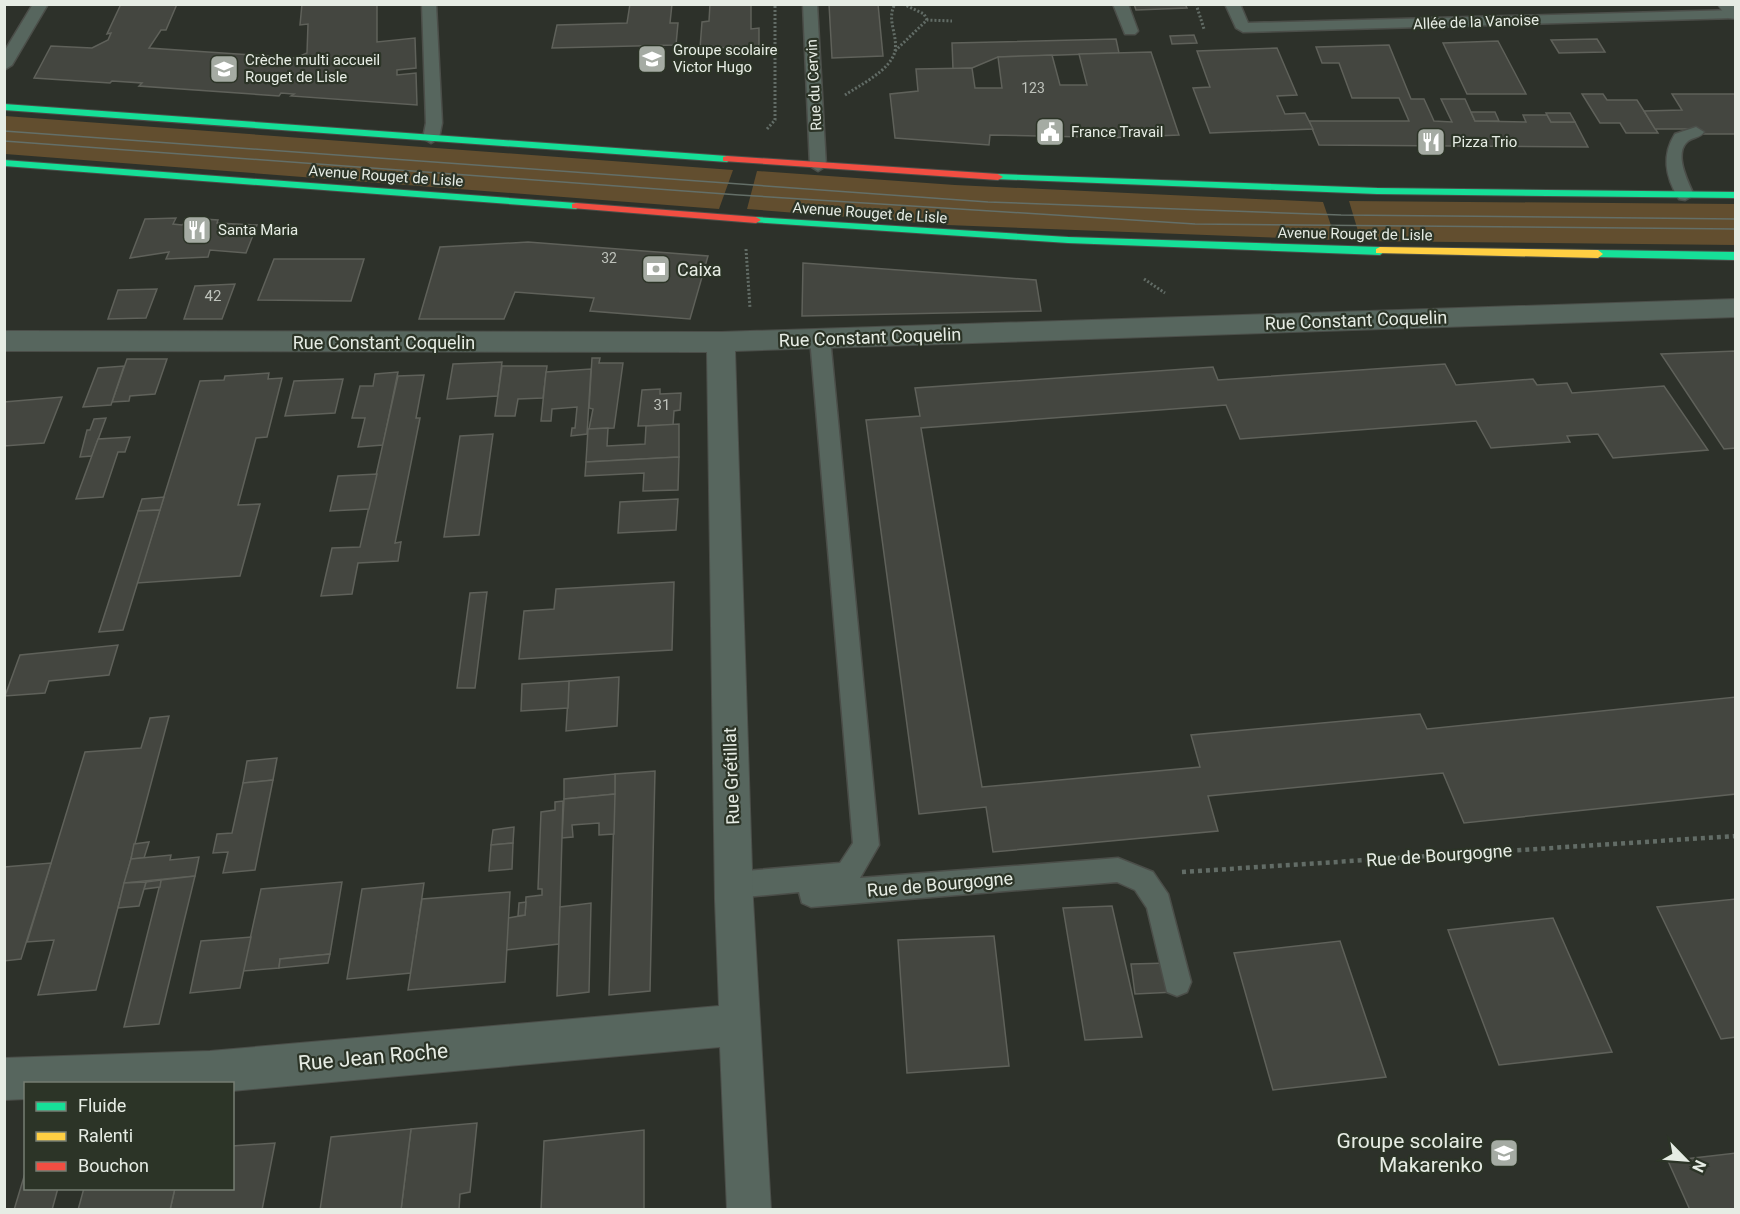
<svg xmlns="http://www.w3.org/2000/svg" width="1740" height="1214" viewBox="0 0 1740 1214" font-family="Roboto,sans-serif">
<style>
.green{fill:#624e2f}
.building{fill:#444640;stroke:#5f615a;stroke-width:1.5}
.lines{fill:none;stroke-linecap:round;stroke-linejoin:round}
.lane-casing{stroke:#4b4e49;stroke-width:3}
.street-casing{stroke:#4b4e49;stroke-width:2}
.fast-casing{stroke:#4b4e49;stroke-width:2}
.slow-casing{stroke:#4b4e49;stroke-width:2}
.jam-casing{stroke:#4b4e49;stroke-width:2}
.path-far1{stroke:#626c66;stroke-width:3;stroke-dasharray:2 2;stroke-linecap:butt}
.path{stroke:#626c66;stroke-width:4.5;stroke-dasharray:4 4;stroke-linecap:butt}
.lane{fill:#57665e;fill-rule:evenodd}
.street{fill:#57665e;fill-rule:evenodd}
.fast{fill:#16e098;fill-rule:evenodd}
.slow{fill:#ffcf43;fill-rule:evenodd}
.jam{fill:#f24e42;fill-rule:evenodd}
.tram{stroke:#646f68;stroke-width:1.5}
.labels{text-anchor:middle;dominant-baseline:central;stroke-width:4.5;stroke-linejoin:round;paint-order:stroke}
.far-number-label{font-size:14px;fill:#bec2bb}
.far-street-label{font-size:15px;fill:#e6ece4;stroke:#2c3427}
.far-poi-label{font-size:15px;fill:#e6ece4;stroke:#2c3427;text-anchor:start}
.number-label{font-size:15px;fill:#bec2bb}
.poi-label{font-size:18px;fill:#e6ece4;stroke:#2c3427;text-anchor:start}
.street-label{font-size:18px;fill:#e6ece4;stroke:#2c3427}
.near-street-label{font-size:21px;fill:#e6ece4;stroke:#2c3427}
.near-poi-label{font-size:21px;fill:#e6ece4;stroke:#2c3427;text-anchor:end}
</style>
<rect width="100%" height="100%" fill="#2d312a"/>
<g class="green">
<path d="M5 116 733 170 719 209 5 154Z"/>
<path d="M757 171 955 185 1323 202 1336 240 947 225 747 209Z"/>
<path d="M1349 201 1735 204V245L1361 241Z"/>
</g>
<g class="building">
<path d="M121 4H177L166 30H161L149 48 296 58 307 53 308 24 300 25 302 4H377V42L415 38 416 68 397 70V75L416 73 417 105 291 96 294 94 281 93 279 96 139 86 142 83 112 81 110 83 34 78 51 46 92 48 108 40 111 33 107 34Z"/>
<path d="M630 4H672L670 23H678L676 45 552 48 557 25 627 23Z"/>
<path d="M710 4H751V29L759 28V47L700 48 702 22 709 21Z"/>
<path d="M829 4H878L883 56 832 58Z"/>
<path d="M1134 4H1185L1187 8 1136 10Z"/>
<path d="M1194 35 1197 43 1172 44 1170 36Z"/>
<path d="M1116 39 1119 53 998 57 972 68 953 69 952 43Z"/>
<path d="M1597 39 1605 52 1559 53 1551 40Z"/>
<path d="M1498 41 1526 94H1467L1443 43Z"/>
<path d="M1389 45 1411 99H1424L1434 121 1452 122 1441 99H1465L1475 121 1526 122 1523 115H1547L1551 122H1575L1588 147 1319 145 1309 121H1409L1399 98H1352L1339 63H1322L1316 47Z"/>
<path d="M1277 48 1297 95 1277 96 1285 114 1305 113 1313 129 1210 133 1193 88 1210 87 1197 51Z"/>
<path d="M1151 52 1179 135 1106 138 1104 131 1085 132V137L990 135 989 145 895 138 890 94 918 91 916 69 972 68 975 88H1002L998 57 1052 55 1060 85H1087L1079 54Z"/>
<path d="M1582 94H1603L1607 100H1637L1658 133H1626L1620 123H1600Z"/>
<path d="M1672 94H1736V134H1698L1694 129H1655L1644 111 1682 110Z"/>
<path d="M1471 112H1495L1499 121H1475Z"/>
<path d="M1546 113H1570L1575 122H1551Z"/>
<path d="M176 218 173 224 182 225 190 220 203 219 218 220 217 223 257 225 246 253 210 250 208 257 166 259 169 252 130 258 145 219Z"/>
<path d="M528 242 708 256 690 319 590 311 594 298 515 292 504 319H419L440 247Z"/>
<path d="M274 259H364L351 301 258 300Z"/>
<path d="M803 263 1036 280 1041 311 802 316Z"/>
<path d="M235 284 222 319H184L195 286Z"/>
<path d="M157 289 146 318 108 319 118 290Z"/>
<path d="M1736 351V448L1724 449 1661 354Z"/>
<path d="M592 358H600L599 363H623L614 428 589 429 593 409 589 408Z"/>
<path d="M127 359H167L155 394 130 396 129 401 112 402Z"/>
<path d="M502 362 498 396 447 399 453 364Z"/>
<path d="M1445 364 1456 385 1533 379 1537 385 1567 383 1572 393 1664 386 1708 450 1613 458 1598 434 1567 436 1570 442 1491 448 1476 421 1240 439 1226 405 921 428 982 787 1200 767 1191 735 1420 714 1427 729 1736 697V794L1464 823 1443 773 1208 796 1218 831 993 852 986 807 919 814 866 420 920 416 915 388 1213 367 1218 380Z"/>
<path d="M124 366 111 405 83 407 98 368Z"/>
<path d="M502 366H547L543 398 518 399 515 416H495Z"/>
<path d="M591 369 587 434 571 436 572 428H575L577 407 552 409 551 421H541L546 372Z"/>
<path d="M398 372 383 445 358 447 365 418H352L360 386H373L375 374Z"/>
<path d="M269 373 268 379 282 378 267 437 256 438 238 505 260 504 240 576 137 583 200 381 224 380 225 376Z"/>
<path d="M424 375 416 418H420L395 543 401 542 398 561 358 563 352 594 321 596 332 548 360 547 398 376Z"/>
<path d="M343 379 335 413 285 416 294 381Z"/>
<path d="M660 389V394L681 393 680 410 674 411 673 425 638 426 642 390Z"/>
<path d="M62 397 44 443 4 446V402Z"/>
<path d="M106 418 92 456 80 457 87 430H90L94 419Z"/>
<path d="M679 424V457L586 462 588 429 608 428 607 446 645 444 646 426Z"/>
<path d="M493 434 479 535 444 537 460 436Z"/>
<path d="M130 437 125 452H118L103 497 76 499 98 439Z"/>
<path d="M679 457 678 490 643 491 644 473 585 476 586 462Z"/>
<path d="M377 474 369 509 330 511 338 476Z"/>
<path d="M164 497 160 510 138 511 142 499Z"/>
<path d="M678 499 676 530 618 533 620 502Z"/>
<path d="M160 510 123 630 99 632 138 511Z"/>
<path d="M674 582 672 650 519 659 524 611 554 609 556 589Z"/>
<path d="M487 592 475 688H457L470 593Z"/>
<path d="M118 645 109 675 49 681 45 693 5 696 20 655Z"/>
<path d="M619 677 617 726 566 731 569 681Z"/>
<path d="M569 681 568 708 521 711 522 684Z"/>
<path d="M169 716 96 990 38 995 54 940 27 942 85 752 141 748 150 718Z"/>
<path d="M277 758 273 780 243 783 247 761Z"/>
<path d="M655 771 650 991 609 995 615 774Z"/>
<path d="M615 774V794L564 799V779Z"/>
<path d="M273 780 255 870 223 873 228 852 213 853 217 834 232 833 243 783Z"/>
<path d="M615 794 614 834 599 835V823L572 825 573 837 562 838 564 799Z"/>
<path d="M563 801 559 944 506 950 508 918 525 915 526 897 542 895V889H538L541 812 555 810V802Z"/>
<path d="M514 827 513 843 491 845 493 830Z"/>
<path d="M149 842 144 858 131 859 134 844Z"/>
<path d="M513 843 512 869 489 871 491 845Z"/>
<path d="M171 855 170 860 199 857 195 876 124 883 131 859Z"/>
<path d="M51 863 21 959 4 961V867Z"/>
<path d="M195 876 159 1024 124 1027 161 880Z"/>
<path d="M161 880 160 887 144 889 146 882Z"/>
<path d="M146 882 139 906 118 908 124 883Z"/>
<path d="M342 882 330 954 280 959 279 968 243 971 261 889Z"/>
<path d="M424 883 411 973 347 979 362 889Z"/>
<path d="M510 892 505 982 408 990 422 899Z"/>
<path d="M1736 899V1037L1721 1039 1657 907Z"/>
<path d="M526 902 525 915 518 916 519 903Z"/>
<path d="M591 903 589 992 557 996 560 907Z"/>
<path d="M1112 906 1142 1037 1085 1040 1063 908Z"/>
<path d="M1553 918 1612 1052 1499 1065 1448 930Z"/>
<path d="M994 936 1009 1066 907 1073 898 940Z"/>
<path d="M251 937 240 988 190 993 201 941Z"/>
<path d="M1340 941 1386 1077 1273 1090 1234 953Z"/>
<path d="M330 954 328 963 279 968 280 959Z"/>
<path d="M1169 963 1175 992 1135 994 1131 964Z"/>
<path d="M477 1123 470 1192 460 1194 459 1210H401L411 1129Z"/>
<path d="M411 1129 401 1210H320L331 1137Z"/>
<path d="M644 1130V1209L541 1210 544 1141Z"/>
<path d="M275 1143 262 1210H170L175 1188H232V1146Z"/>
<path d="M1736 1153V1210H1690L1668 1161Z"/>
<path d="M26 1170V1188H58L52 1210H14Z"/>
<path d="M84 1188H175L170 1210H78Z"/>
</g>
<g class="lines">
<g class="lane-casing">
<g id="lane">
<path d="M33 4H48L12 65 4 70V52Z"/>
<path d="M422 4H436L442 123 439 138 431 143 423 138 426 123Z"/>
<path d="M803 4H817L826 166 818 171 810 166Z"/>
<path d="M1113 4H1128L1138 31 1135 34H1125Z"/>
<path d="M1225 4H1240L1248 23 1736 10V18L1243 32 1236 28Z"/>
<path d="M1696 127 1704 132C1700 138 1693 137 1688 141 1673 153 1688 182 1694 195L1685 200 1679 199C1666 178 1661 156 1675 134Z"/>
<path d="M820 331 827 333 830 338 879 845 860 878 1118 858 1153 872 1168 894 1191 982 1187 992 1177 996 1167 992 1147 908 1135 890 1117 882 811 907 802 903 799 892 734 898 725 894 721 885 725 876 734 872 840 863 853 843 810 338 813 333Z"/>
</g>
</g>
<g class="street-casing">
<g id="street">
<path d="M1717 4H1736V19L1728 18Z"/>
<path d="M1736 299V317L735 351 753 900 771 1210H727L720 1047 232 1091V1084H26V1099L4 1100V1058L210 1051 719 1006 715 900 707 352 4 351V331L721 332Z"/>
</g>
</g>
<g class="fast-casing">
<g id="fast">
<path d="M4 104 727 156 732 159 727 162 4 110Z"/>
<path d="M4 160 576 203 581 206 576 209 4 166Z"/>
<path d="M998 174 1377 188 1736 192V198L1377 194 994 179 993 177Z"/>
<path d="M756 217 1068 237 1380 247 1385 251 1380 255 1068 243 752 222V218Z"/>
<path d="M1598 250 1736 252V260L1594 257V251Z"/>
</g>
</g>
<g class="slow-casing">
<path id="slow" d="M1380 247 1598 250 1603 254 1598 258 1376 253V249Z"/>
</g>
<g class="jam-casing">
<g id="jam">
<path d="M727 156 998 174 1003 177 998 180 723 161V157Z"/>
<path d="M576 203 756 217 761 220 756 223 572 208V204Z"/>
</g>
</g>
<g class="path-far1">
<path d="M903 4 924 14 927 20"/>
<path d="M1196 4 1204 29"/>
<path d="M895 51 927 20 952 21"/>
<path d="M845 95C860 85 891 70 895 51 898 34 886 20 895 4"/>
<path d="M767 129 775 120V4"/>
<path d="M746 249 750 308"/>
<path d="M1144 279 1165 293"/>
</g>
<path class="path" d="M1182 872 1736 836"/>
<use href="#lane" class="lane"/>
<use href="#street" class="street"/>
<use href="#fast" class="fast"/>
<use href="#slow" class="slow"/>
<use href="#jam" class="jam"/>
<g class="tram">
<path d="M4 131 988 202 1341 215 1736 219"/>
<path d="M4 141 739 195 1195 224 1736 229"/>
</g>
</g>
<defs>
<g id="school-square" transform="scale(1.5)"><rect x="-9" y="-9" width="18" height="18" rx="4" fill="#a5aba3" stroke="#2c3427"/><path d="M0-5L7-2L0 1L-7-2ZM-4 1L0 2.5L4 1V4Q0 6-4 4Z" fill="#fff"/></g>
<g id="civic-square" transform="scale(1.5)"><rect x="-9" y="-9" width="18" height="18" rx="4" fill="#a5aba3" stroke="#2c3427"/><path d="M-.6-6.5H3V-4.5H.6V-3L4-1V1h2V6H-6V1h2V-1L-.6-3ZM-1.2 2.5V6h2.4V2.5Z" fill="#fff"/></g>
<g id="restaurant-square" transform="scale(1.5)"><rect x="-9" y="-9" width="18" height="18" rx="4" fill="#a5aba3" stroke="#2c3427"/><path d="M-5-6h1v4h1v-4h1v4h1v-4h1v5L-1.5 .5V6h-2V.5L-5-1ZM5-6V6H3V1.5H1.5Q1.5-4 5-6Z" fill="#fff"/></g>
<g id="bank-square" transform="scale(1.5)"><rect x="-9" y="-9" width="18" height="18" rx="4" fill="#a5aba3" stroke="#2c3427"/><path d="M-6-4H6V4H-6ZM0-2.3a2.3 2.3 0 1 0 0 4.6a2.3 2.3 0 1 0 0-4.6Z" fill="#fff"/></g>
</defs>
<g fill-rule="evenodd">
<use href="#school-square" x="652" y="59"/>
<use href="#school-square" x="224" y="69"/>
<use href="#civic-square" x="1050" y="132"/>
<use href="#restaurant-square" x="1431" y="142"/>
<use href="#restaurant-square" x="197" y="230"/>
<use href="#bank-square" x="656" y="269"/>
<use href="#school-square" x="1504" y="1153"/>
</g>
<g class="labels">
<g class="far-number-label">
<text x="1033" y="88">123</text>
<text x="609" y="258">32</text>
</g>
<g class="far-street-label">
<text transform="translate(1476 22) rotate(-2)">Allée de la Vanoise</text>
<text transform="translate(814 85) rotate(-93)">Rue du Cervin</text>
<text transform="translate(386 176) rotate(4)">Avenue Rouget de Lisle</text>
<text transform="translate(870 213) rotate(4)">Avenue Rouget de Lisle</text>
<text transform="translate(1355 234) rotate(1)">Avenue Rouget de Lisle</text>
</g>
<g class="far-poi-label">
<text x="673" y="50">Groupe scolaire<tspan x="673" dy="17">Victor Hugo</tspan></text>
<text x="245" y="60">Crèche multi accueil<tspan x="245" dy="17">Rouget de Lisle</tspan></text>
<text x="1071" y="132">France Travail</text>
<text x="1452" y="142">Pizza Trio</text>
<text x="218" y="230">Santa Maria</text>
</g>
<g class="number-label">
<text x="213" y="296">42</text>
<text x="662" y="405">31</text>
</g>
<g class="poi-label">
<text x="677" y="269">Caixa</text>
</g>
<g class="street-label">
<text transform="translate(1356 320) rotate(-2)">Rue Constant Coquelin</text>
<text transform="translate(870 337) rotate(-2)">Rue Constant Coquelin</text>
<text x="384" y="342">Rue Constant Coquelin</text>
<text transform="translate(731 776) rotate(-92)">Rue Grétillat</text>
<text transform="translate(1439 855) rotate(-4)">Rue de Bourgogne</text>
<text transform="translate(940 884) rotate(-5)">Rue de Bourgogne</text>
</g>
<g class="near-street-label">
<text transform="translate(373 1057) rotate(-5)">Rue Jean Roche</text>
</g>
<g class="near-poi-label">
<text x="1483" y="1141">Groupe scolaire<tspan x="1483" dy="24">Makarenko</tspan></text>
</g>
</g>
<rect width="1740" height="1214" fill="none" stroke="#e6ece4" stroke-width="12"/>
<rect x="24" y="1082" width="210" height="108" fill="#2c3427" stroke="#767e73" stroke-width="1.5"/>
<rect x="36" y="1102" width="30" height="9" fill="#16e098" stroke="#767e73" stroke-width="1.5"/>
<text x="78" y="1112" font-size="18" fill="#e6ece4">Fluide</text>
<rect x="36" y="1132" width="30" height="9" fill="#ffcf43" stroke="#767e73" stroke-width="1.5"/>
<text x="78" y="1142" font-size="18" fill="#e6ece4">Ralenti</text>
<rect x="36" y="1162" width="30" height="9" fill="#f24e42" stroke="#767e73" stroke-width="1.5"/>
<text x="78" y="1172" font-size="18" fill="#e6ece4">Bouchon</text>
<g transform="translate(1686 1160) rotate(115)" stroke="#2c3427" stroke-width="4.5" paint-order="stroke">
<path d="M0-4.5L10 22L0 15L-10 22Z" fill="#e6ece4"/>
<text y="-9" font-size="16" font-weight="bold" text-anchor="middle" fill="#e6ece4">N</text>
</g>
</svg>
